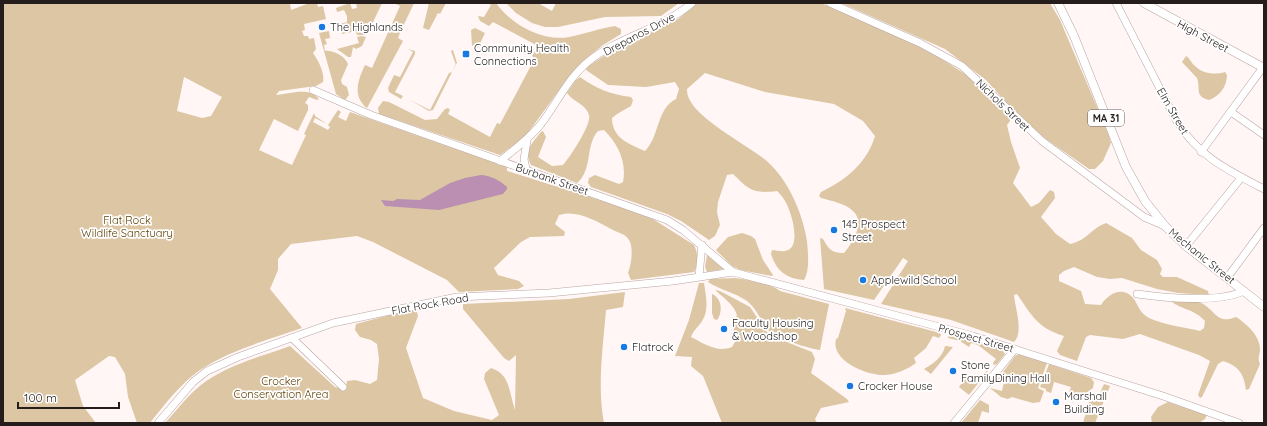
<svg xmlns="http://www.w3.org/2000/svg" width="1267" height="426" viewBox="0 0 1267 426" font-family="Quicksand,sans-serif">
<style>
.green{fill:#dcc6a4;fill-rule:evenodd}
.water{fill:#ba8fb1}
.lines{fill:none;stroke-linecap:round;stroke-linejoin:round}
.minor-casing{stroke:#b9a5a3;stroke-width:8}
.major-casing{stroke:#b9a5a3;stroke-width:9}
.minor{stroke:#fff;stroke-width:7}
.major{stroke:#fff;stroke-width:8}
.poi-dot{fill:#1979e2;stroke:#fff;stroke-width:1.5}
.labels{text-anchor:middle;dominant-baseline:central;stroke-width:3.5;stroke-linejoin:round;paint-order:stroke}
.shield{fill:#fff;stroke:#666160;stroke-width:1}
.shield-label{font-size:10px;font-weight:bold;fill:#251d1c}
.poi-label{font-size:11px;fill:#251d1c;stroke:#fff;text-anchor:start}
.street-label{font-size:11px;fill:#251d1c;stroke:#fff}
.park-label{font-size:11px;fill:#5d4004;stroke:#fff}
</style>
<rect width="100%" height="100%" fill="#fff6f5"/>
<g class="green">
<path d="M3 3H290L291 10 307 4 317 3 318 7 323 6 326 19 304 24 305 30 302 31 304 36H308L309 39 314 38 316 49 313 53C318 60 325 73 323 82L316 86 279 91 276 95C289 94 309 86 319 99L317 100 309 97 305 103 308 105V110L298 131 274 119 259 150 292 165 306 135 304 134 314 113 315 116 327 124 315 118 313 122 328 130 330 127 328 125 338 110 341 112 338 117 346 121 350 112 507 167V171L645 214 694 245C698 253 699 264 694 272L631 280 628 273C631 266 634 248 629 240 625 233 618 233 611 229 597 221 576 209 559 215L555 224 565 232 564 236 530 237 521 242 494 268 498 275 519 281 524 286 518 289 459 292 447 280 373 242 357 236 291 244 278 259V270L270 289 302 328C268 340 230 350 200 370 180 384 165 404 150 423H137L128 397 125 374 115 357 109 356 75 380 83 406 96 423H3ZM184 77 222 97 211 116 202 118 177 111Z"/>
<path d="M350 3 352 9 357 8 356 3H382L367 35H357L356 31 342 34 340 24 347 22V16L344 10 337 12 336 8Z"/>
<path d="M394 3H414L400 33 398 38 403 41 367 108C352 96 358 80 365 65L372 68 400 6Z"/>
<path d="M429 3H446L440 14 438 13 429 30 423 28Z"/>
<path d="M488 3H496C511 24 542 42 569 37 585 34 600 28 615 26L621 29V34L603 45 581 63 568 78 525 137 500 155 379 114 378 108 383 101 389 102 425 120 437 119 445 109 448 108 450 110 448 114 490 137 497 123 500 124 535 58 532 56 538 46 493 22 489 26 480 21 478 16 484 17 491 5Z"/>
<path d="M506 3H538L552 11 556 3H679L661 16 605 17 558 27H545L532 23 516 13Z"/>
<path d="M697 3H821L904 38 940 58 965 74 1009 115 1010 121 1007 125 1011 142 1020 168 1013 183 1031 207 1039 203 1050 190 1054 192 1055 198 1041 217 1056 234 1070 244C1088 240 1090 229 1106 223L1132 238 1141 250 1157 260 1162 269 1160 274 1163 277H1177L1208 291 1209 295 1178 293 1157 289 1122 278 1110 279 1097 277 1074 267 1064 271 1059 275V281L1081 291 1085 304 1101 305C1108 294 1123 285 1134 299 1139 307 1140 313 1149 318 1165 325 1183 327 1200 331L1204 328 1205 321C1193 308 1181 310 1171 301L1172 299C1182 299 1192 298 1201 303 1216 310 1216 325 1236 317 1247 324 1260 336 1260 349 1260 355 1257 358 1260 364L1249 389 1246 390C1244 374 1239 366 1223 361L1218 364 1202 397 1200 398 1198 395 1210 361 1199 355 1140 334 1123 339 1090 335 1086 337 1077 361 1060 355 1057 351 1064 336C1038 328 1032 316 1017 294L1014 295C1015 308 1024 332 1014 342L951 320 881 304 908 261 903 258 874 300 824 289 820 238 823 239C829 249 831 253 844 253 852 244 866 223 853 211 845 203 831 201 821 198L819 196 821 192C846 180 867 163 875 136L863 121 834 104 765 92 705 73 687 89C685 116 753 146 771 165 790 184 803 215 807 241 808 253 810 270 804 280 787 279 776 271 771 254L772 250C776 250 781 252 785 251 803 249 791 210 785 201 783 197 780 194 777 191 753 194 749 190 733 174L727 175 718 202 717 212 720 225 715 236 709 240 681 221 667 214 591 187 588 183 589 178 595 175 619 184 623 182C627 162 618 144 604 130L598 131C585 145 593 170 577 183L531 165C523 151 533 142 541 132L543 131 546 137 538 157 552 166 563 165C570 157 592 124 589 115 586 104 573 102 567 93L576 80 580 77C595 88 612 95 631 97L633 100 631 106 617 114 612 118C612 138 629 144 645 151 660 136 656 109 676 99L679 89 675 82 646 87 608 85 586 70 587 67 615 49 678 19Z"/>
<path d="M841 3H1050L1060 20 1108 133 1111 143 1103 161 1095 169H1089L1046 139 1016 113 986 80 945 49Z"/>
<path d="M475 28 485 33 478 48 475 44 472 46 471 30Z"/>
<path d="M329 31 330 38 325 39 327 44 324 45 325 51C332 50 344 55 348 64L341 80 342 84 347 87 349 95 345 100 336 94 319 33Z"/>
<path d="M361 36 366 37 362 46 356 49 353 47 351 57H348L337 49 359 43 357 37Z"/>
<path d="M408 49 415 51V54L395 92 403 96 401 99 389 92 388 88 394 75 400 77 413 52Z"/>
<path d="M453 50 457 63 456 64 433 110 429 111 410 100 430 110 449 73 452 72 456 65 451 51Z"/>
<path d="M1186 56C1190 58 1191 63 1195 66 1203 74 1214 75 1225 72L1227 75C1227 86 1220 96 1209 100 1194 96 1201 89 1197 78L1182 62Z"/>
<path d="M742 233 751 236 755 239 763 260 773 275 772 276 740 270 732 266 716 250 728 237Z"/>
<path d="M707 255 724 269 707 272 705 267Z"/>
<path d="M735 278C750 280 768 282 780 291L829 304 820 350C810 349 775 338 769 331 761 321 757 309 747 301 734 292 720 290 708 282L710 279Z"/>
<path d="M699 283H704C706 297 710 312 700 324 696 329 693 331 691 337 705 344 717 353 732 347L736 340 733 338 735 320 737 315C734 305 723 297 715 290L720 291 750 307 769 335 812 352 815 359 811 373 847 399 849 402 821 408 815 419 817 423H722L703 376 691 366 692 357 675 356 689 320Z"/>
<path d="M625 292 623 307 606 310C603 347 597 387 604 423H165C177 410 187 396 201 385 226 365 260 357 290 346L335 387 343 389 346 387 347 381 355 380 370 384 377 380 379 359 377 344 371 340 360 337 355 330 356 324 416 308 418 316 406 348 423 398 454 411 492 420 499 415 484 379 485 373 491 368C511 374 509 394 515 410L516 355 509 361 504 358 463 309V304L569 299Z"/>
<path d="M712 294C722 298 723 312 717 320L714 319 712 313Z"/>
<path d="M845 308 940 333 941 335 939 338 933 336 926 348 914 358 916 363C906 370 897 374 885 375 868 376 830 361 836 339L838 338 846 311Z"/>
<path d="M949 335 1001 348 1005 354 997 364 994 365 993 363 996 359 978 345 971 343 969 347 960 341 948 338Z"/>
<path d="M945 346 953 347 931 374 924 369C933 364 943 357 945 346Z"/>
<path d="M1019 354 1047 363 1038 388 1044 391 1040 402 1033 403 1012 397 1008 399 1001 397 990 388 1002 391 1004 382 997 380 1015 356Z"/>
<path d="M1049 364 1091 378 1094 382 1093 388 1076 401 1067 398 1071 387 1054 382 1051 393 1046 391V389L1040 387Z"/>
<path d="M987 370 988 371 969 395 959 387 966 377 974 383 977 380 979 381Z"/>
<path d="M1104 384 1110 386 1095 423H1083L1089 402 1100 393Z"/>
<path d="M980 400 989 405V413L982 411 978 423H961Z"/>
<path d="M1168 402 1207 415 1205 419 1199 423H1152L1151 417 1158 407Z"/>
</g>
<path class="water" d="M481 175C492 176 499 180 507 187V189L503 194 439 210 385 206 381 200 393 201 397 199 420 200 450 183 465 178Z"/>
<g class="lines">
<g class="minor-casing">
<g id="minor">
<path d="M830 3 920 43 962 66 1042 141 1144 217 1165 226"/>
<path d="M1116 3 1176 120C1198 156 1227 170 1264 189"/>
<path d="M313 90 371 115 667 220 683 230 733 272"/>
<path d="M1231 112 1264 135"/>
<path d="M1201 152 1264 66"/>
<path d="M500 161C515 149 529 139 541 124 557 103 568 78 589 61 620 36 662 29 692 3"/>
<path d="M526 169 524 159 527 141"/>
<path d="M1186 246 1241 178"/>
<path d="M699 276 702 245"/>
<path d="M1227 278 1264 228"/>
<path d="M1137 294C1165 298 1219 303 1244 291"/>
<path d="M292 338 343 387"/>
<path d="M158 423 193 382 207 371 238 357 333 323 457 297 549 293 673 281 733 272 973 336 1163 396 1239 423"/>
<path d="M954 423 1015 349"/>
</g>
</g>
<g class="major-casing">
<g id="major">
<path d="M1058 3 1074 36 1126 167 1145 201 1165 226 1186 246 1264 307"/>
<path d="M1144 3 1264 68"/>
</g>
</g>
<use href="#minor" class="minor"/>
<use href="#major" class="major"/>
</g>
<g class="poi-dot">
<circle cx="322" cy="27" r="4"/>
<rect x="462" y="50" width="8" height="8" rx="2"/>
<circle cx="834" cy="230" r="4"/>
<circle cx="863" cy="280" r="4"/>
<circle cx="724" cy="329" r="4"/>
<circle cx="624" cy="347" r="4"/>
<circle cx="953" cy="371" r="4"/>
<circle cx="850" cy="386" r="4"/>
<circle cx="1056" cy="402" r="4"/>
</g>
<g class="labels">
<rect class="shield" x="1088" y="110" width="36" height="16" rx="3"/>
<g class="shield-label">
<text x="1106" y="118">MA 31</text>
</g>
<g class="poi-label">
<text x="330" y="27">The Highlands</text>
<text x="474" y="48">Community Health<tspan x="474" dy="13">Connections</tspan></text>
<text x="842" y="224">145 Prospect<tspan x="842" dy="13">Street</tspan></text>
<text x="871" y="280">Applewild School</text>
<text x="732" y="323">Faculty Housing<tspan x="732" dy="13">&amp; Woodshop</tspan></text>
<text x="632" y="347">Flatrock</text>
<text x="961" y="365">Stone<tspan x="961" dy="13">FamilyDining Hall</tspan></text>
<text x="858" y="386">Crocker House</text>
<text x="1064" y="396">Marshall<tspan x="1064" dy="13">Building</tspan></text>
</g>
<g class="street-label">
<text transform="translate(639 34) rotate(-28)">Drepanos Drive</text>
<text transform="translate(1203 36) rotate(28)">High Street</text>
<text transform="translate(1003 105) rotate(44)">Nichols Street</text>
<text transform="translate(1173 111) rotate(60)">Elm Street</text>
<text transform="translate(552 179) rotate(19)">Burbank Street</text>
<text transform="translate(1202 256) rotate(39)">Mechanic Street</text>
<text transform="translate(430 304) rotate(-10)">Flat Rock Road</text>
<text transform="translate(976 338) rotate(16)">Prospect Street</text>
</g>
<g class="park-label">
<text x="127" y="220">Flat Rock<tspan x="127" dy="13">Wildlife Sanctuary</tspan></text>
<text x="281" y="381">Crocker<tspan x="281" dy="13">Conservation Area</tspan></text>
</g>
</g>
<rect width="1267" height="426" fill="none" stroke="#251d1c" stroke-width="8"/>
<path d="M18 402v6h101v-6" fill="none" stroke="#251d1c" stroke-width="2"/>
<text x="24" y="402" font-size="12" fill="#251d1c" stroke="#ffffff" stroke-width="3" paint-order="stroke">100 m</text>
</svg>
